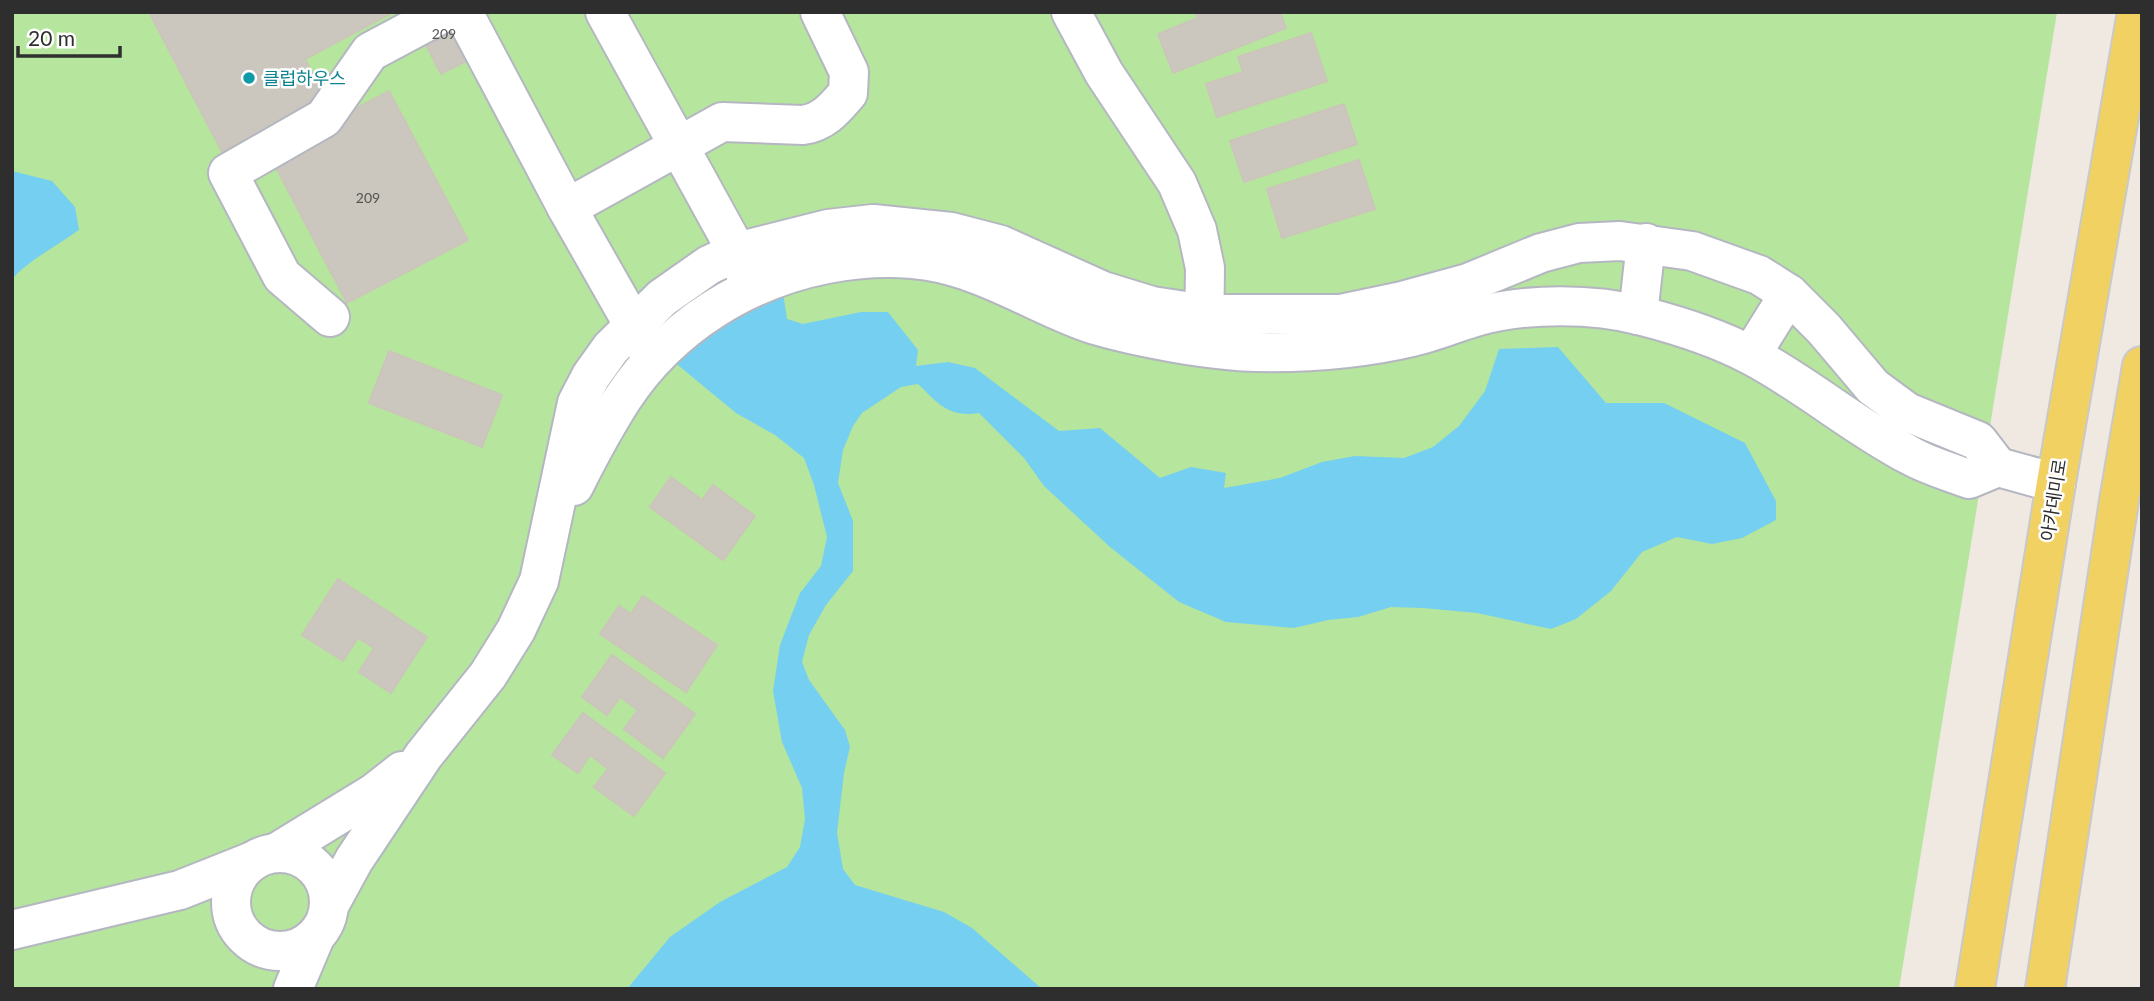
<svg xmlns="http://www.w3.org/2000/svg" width="2154" height="1001" viewBox="0 0 2154 1001" font-family="Lato,'Noto Sans KR',sans-serif">
<style>
.green{fill:#b6e59e}
.water{fill:#75cff0}
.building{fill:#cbc7bf;stroke:#cbc5ba;stroke-width:2}
.lines{fill:none;stroke-linecap:round;stroke-linejoin:round}
.minor-casing{stroke:#b4b7c1;stroke-width:42}
.major-casing{stroke:#c9c9c9;stroke-width:42}
.minor{stroke:#fff;stroke-width:38}
.major{stroke:#f2d163;stroke-width:38}
.culture-dot{fill:#0f9aa8;stroke:#fff;stroke-width:2.5}
.labels{text-anchor:middle;dominant-baseline:central;stroke-width:5;stroke-linejoin:round;paint-order:stroke}
.number-label{font-size:14px;fill:#555452}
.culture-label{font-size:18px;fill:#0d838f;stroke:#fff;text-anchor:start}
.street-label{font-size:18px;fill:#2e2e2e;stroke:#fff}
</style>
<rect width="100%" height="100%" fill="#efe9e1"/>
<path class="green" d="M12 12H2057L1899 989H12Z"/>
<g class="water">
<path d="M12 171 52 181 75 207 79 230C57 246 30 259 12 279Z"/>
<path d="M782 286 787 319 803 324 861 312H888L918 350 916 366 948 362 975 368 1059 431 1100 428 1160 478 1191 467 1226 473 1224 488 1280 478 1322 462 1355 456 1404 458 1433 447 1459 426 1485 391 1499 349 1558 347 1606 403H1664L1745 443 1776 501V520L1742 538 1712 544 1677 537 1642 552 1611 591 1576 619 1551 629 1477 613 1423 608 1391 607 1358 617 1328 620 1294 628 1226 622 1179 602 1110 547 1044 486 1024 458 979 413C948 418 938 403 918 384L901 387 862 413 853 426 843 450 838 483 853 521V571L826 605 809 635 802 662 809 680 845 730 850 747 844 773 837 833 843 869 855 885 944 912 972 928 1042 989H627L670 937 720 902 787 867 800 847 805 819 802 788 782 742 773 691 780 645 800 593 821 566 827 537 814 485 804 458 775 435 736 413 673 361 703 336Z"/>
</g>
<g class="building">
<path d="M149 12H393L305 59 325 98 222 152Z"/>
<path d="M409 12H458L480 54 441 74Z"/>
<path d="M1195 12H1280L1286 28 1173 73 1158 34 1198 18Z"/>
<path d="M1311 33 1327 81 1217 117 1206 84 1243 72 1238 57Z"/>
<path d="M389 91 468 240 347 303 269 154Z"/>
<path d="M1344 104 1357 144 1244 182 1230 141Z"/>
<path d="M1359 160 1375 209 1282 238 1267 189Z"/>
<path d="M389 351 502 395 482 447 369 403Z"/>
<path d="M671 477 702 500 713 485 755 516 723 560 650 507Z"/>
<path d="M338 579 427 637 391 693 359 672 374 648 358 638 343 661 302 635Z"/>
<path d="M643 596 717 645 686 692 600 634 619 606 631 614Z"/>
<path d="M612 655 695 714 663 758 624 729 638 710 620 697 607 715 582 697Z"/>
<path d="M583 713 665 773 634 816 594 787 608 769 590 755 578 773 552 755Z"/>
</g>
<g class="lines">
<g class="minor-casing">
<g id="minor">
<path d="M463 12 567 208 646 347"/>
<path d="M605 12 737 252 746 275"/>
<path d="M1071 12 1104 73 1177 183 1197 230 1205 268 1204 340"/>
<path d="M567 208 722 122 803 125C824 122 835 108 848 93L849 72 820 12"/>
<path d="M1638 315 1646 243"/>
<path d="M330 317 282 276 228 173 324 118 370 52 445 12"/>
<path d="M1751 355 1789 294"/>
<path d="M574 486C589 456 605 426 623 398 670 327 745 280 827 264 869 256 917 255 958 268 1006 282 1048 310 1095 325 1139 338 1211 351 1257 352 1309 353 1361 349 1412 337 1435 332 1457 322 1479 316 1527 303 1594 303 1642 316 1677 325 1720 339 1752 356 1807 385 1855 427 1911 456 1929 466 1950 472 1969 479L1998 467"/>
<path d="M276 853 374 793 402 771"/>
<circle cx="280" cy="902" r="49"/>
<path d="M330 904 354 860 424 755 488 675 516 630 539 581 577 403 591 376 611 348 662 298 709 265 737 252 828 229 873 224 951 232 1001 245 1103 291 1152 306 1205 314H1340L1402 301 1468 283 1541 253 1579 243 1620 241 1692 251 1759 275 1789 294 1824 329 1873 387 1907 412 1978 441 1998 467 2056 483"/>
<path d="M12 930 180 890 253 861"/>
<path d="M293 989 315 937"/>
</g>
</g>
<g class="major-casing">
<g id="major">
<path d="M1975 989 2056 483 2137 12"/>
<path d="M2045 989 2119 501 2142 366"/>
</g>
</g>
<use href="#minor" class="minor"/>
<use href="#major" class="major"/>
</g>
<circle class="culture-dot" cx="249" cy="78" r="7"/>
<g class="labels">
<g class="number-label">
<text x="444" y="33">209</text>
<text x="368" y="197">209</text>
</g>
<g class="culture-label">
<text x="263" y="78">클럽하우스</text>
</g>
<g class="street-label">
<text transform="translate(2053 500) rotate(-81)">아카데미로</text>
</g>
</g>
<rect width="2154" height="1001" fill="none" stroke="#2e2e2e" stroke-width="28"/>
<path d="M18 46v10h102v-10" fill="none" stroke="#2e2e2e" stroke-width="3.5"/>
<text x="28" y="46" font-size="21" fill="#2e2e2e" stroke="#ffffff" stroke-width="5" paint-order="stroke">20 m</text>
</svg>
